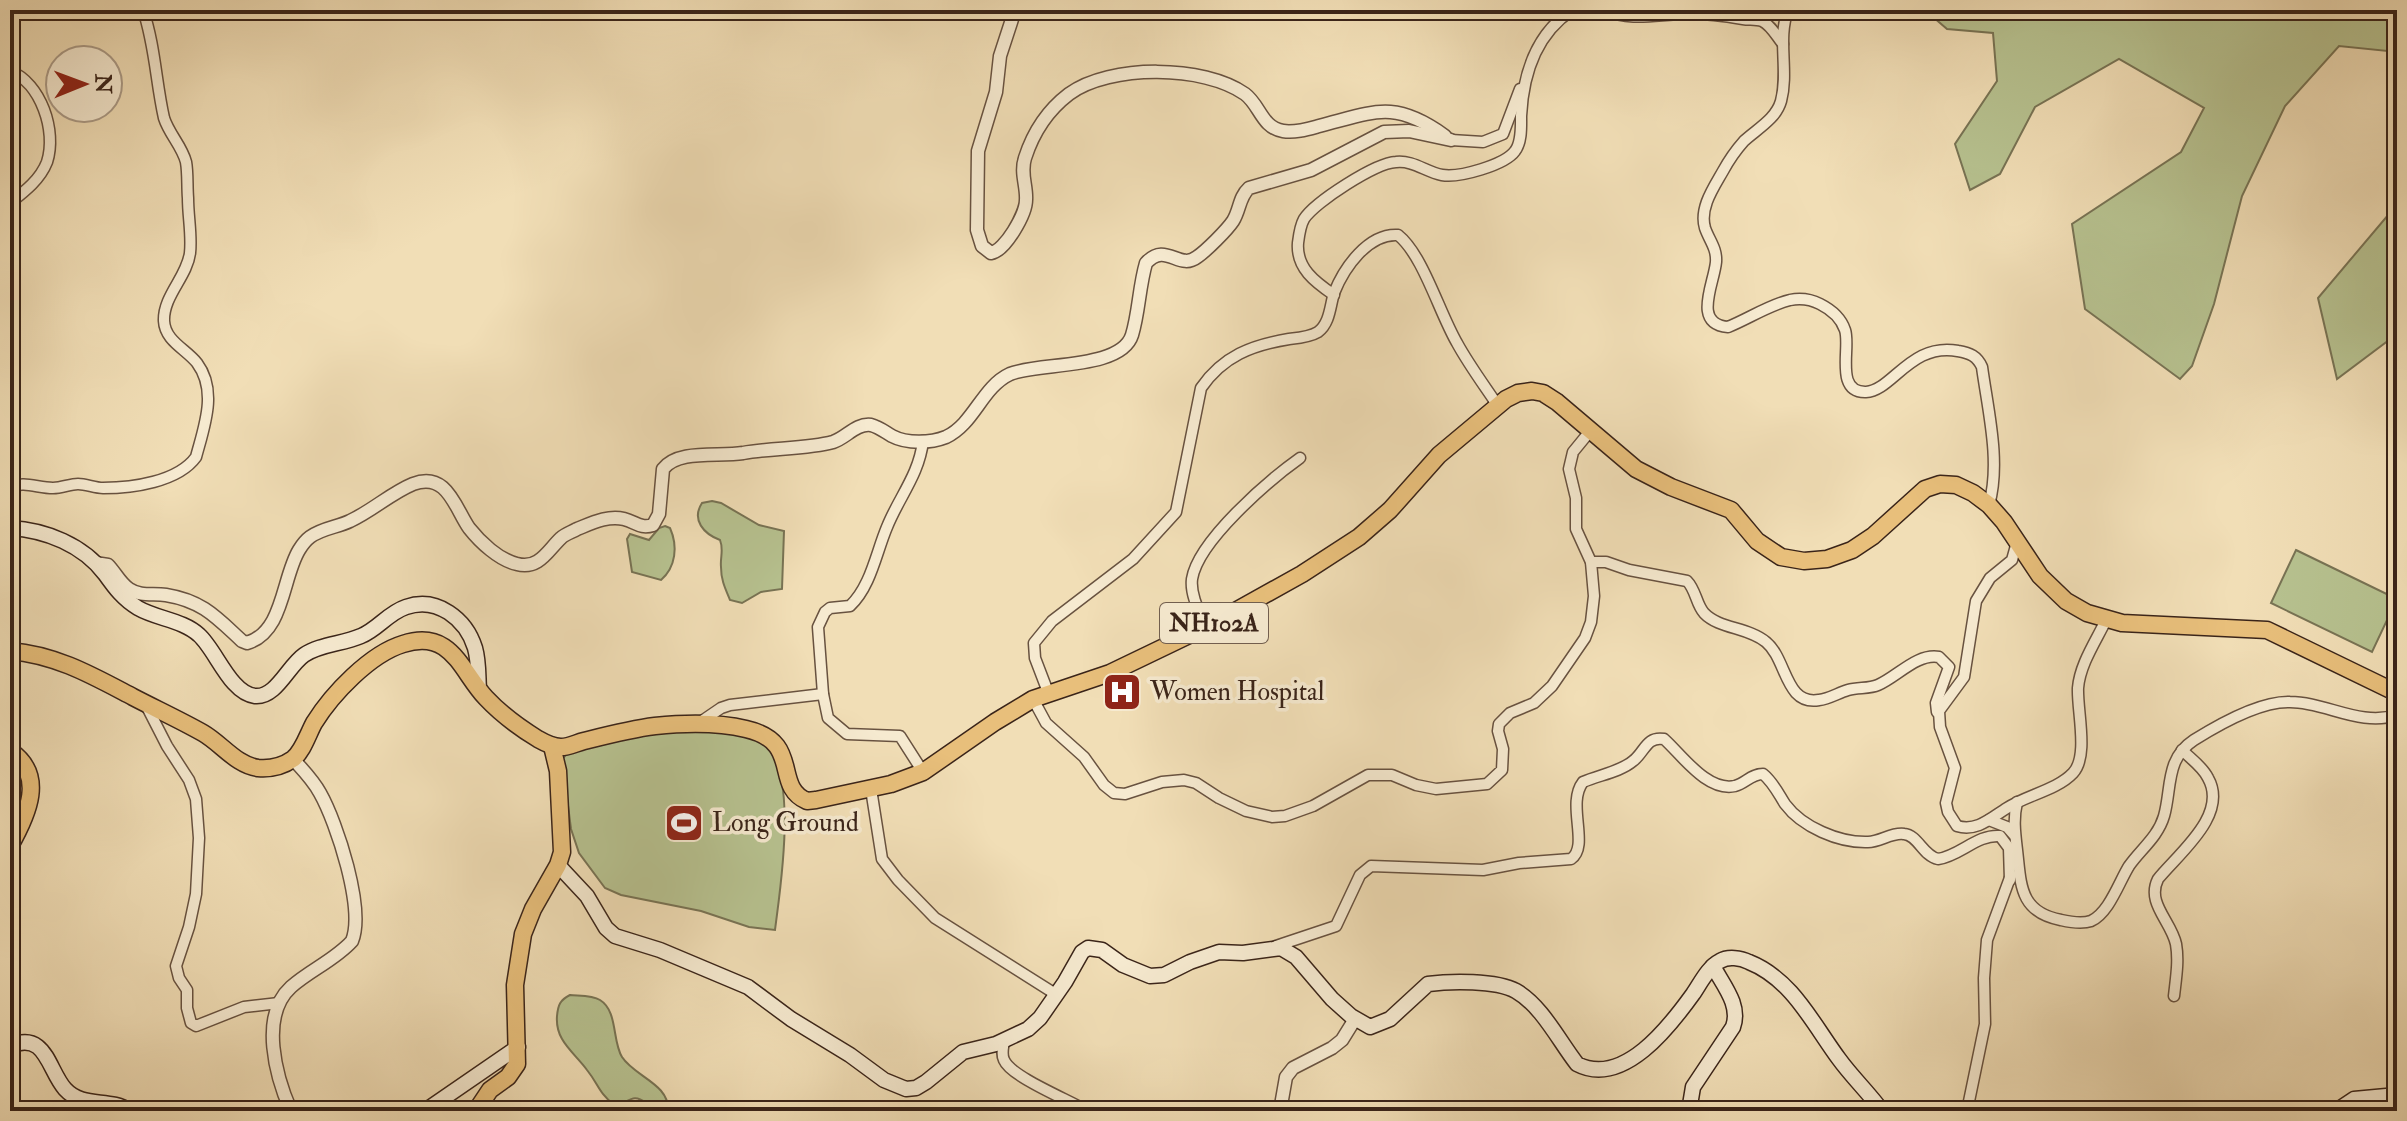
<svg xmlns="http://www.w3.org/2000/svg" width="2407" height="1121" viewBox="0 0 2407 1121" font-family="'IM FELL Double Pica',serif">
<style>
.green{fill:#b7c290;stroke:#787354;stroke-width:2}
.lines{fill:none;stroke-linecap:round;stroke-linejoin:round}
.minor-casing{stroke:#685240;stroke-width:13}
.tertiary-casing{stroke:#685240;stroke-width:15}
.secondary-casing{stroke:#3a2419;stroke-width:17}
.primary-casing{stroke:#3a2419;stroke-width:19}
.trunk-casing{stroke:#3a2419;stroke-width:19}
.minor{stroke:#f6ead0;stroke-width:10}
.tertiary{stroke:#f6ead0;stroke-width:12}
.secondary{stroke:#f6ead0;stroke-width:14}
.primary{stroke:#e8bf7b;stroke-width:16}
.trunk{stroke:#e8bf7b;stroke-width:16}
.labels{text-anchor:middle;dominant-baseline:central;stroke-width:7;stroke-linejoin:round;paint-order:stroke}
.shield{fill:#f6ead0;stroke:#725f50;stroke-width:2}
.shield-label{font-size:24px;font-weight:bold;fill:#3a2419}
.poi-label{font-size:26px;fill:#3a2419;stroke:#f6ead0;text-anchor:start}
</style>
<rect width="100%" height="100%" fill="#f1deb6"/>
<filter id="stains"><feTurbulence type="fractalNoise" baseFrequency=".0025" numOctaves="4"/><feColorMatrix values="0 0 0 0 .2 0 0 0 0 .09 0 0 0 0 .02 0 0 0 .5 -.17"/></filter>
<radialGradient id="worn" r=".72"><stop offset=".6" stop-color="#630" stop-opacity="0"/><stop offset="1" stop-color="#630" stop-opacity=".3"/></radialGradient>
<g class="green">
<path d="M1925 10H2397V52L2339 46 2285 106 2242 196 2214 304 2192 366 2180 379 2085 309 2072 224 2181 152 2204 108 2119 59 2035 107 2000 174 1970 190 1955 144 1997 81 1993 33 1947 29Z"/>
<path d="M2397 191V334L2337 379 2318 298 2389 214Z"/>
<path d="M712 501 721 503 759 525 784 531 782 589 761 592 742 603 730 600C725 588 721 580 721 567 720 557 724 550 720 540 704 534 691 520 702 503Z"/>
<path d="M665 526 670 528C678 546 676 567 661 580L632 572 627 539 630 534 649 540 659 528Z"/>
<path d="M2296 550 2397 599 2372 652 2271 603Z"/>
<path d="M711 730C724 732 742 731 754 736 803 755 780 888 775 930L749 927 701 911 621 895 605 888 579 853 571 829 562 759 566 755C620 735 654 733 711 730Z"/>
<path d="M570 995C578 996 592 995 600 1000 618 1011 612 1041 622 1057 635 1077 670 1084 668 1111H646V1103C632 1092 629 1103 615 1106 598 1092 599 1085 587 1070 574 1052 555 1041 557 1016 558 1005 560 1000 570 995Z"/>
</g>
<g class="lines">
<g class="minor-casing">
<g id="minor">
<path d="M1605 10C1632 22 1658 14 1686 14 1705 13 1724 16 1743 19 1749 20 1756 19 1762 21 1771 25 1777 37 1783 44"/>
<path d="M1788 10C1777 39 1789 71 1781 101 1776 119 1757 129 1744 141 1736 150 1729 160 1723 171 1714 187 1699 208 1705 228 1709 240 1717 248 1716 262 1714 284 1692 324 1728 327 1748 319 1769 305 1790 300 1800 298 1810 299 1820 304 1830 309 1841 318 1845 330 1851 347 1834 393 1866 392 1892 391 1911 342 1958 351 1970 353 1977 356 1982 367 1988 411 2001 462 1989 505"/>
<path d="M10 71C41 83 57 131 47 162 40 180 24 192 10 203"/>
<path d="M1451 140 1483 142 1503 134 1520 89"/>
<path d="M1334 295C1315 282 1296 268 1298 243 1299 235 1300 226 1304 219 1315 202 1375 163 1396 162 1413 160 1426 172 1442 175 1459 178 1505 165 1515 151 1522 142 1521 126 1521 116 1523 75 1536 34 1572 10"/>
<path d="M10 487C24 481 38 488 53 488 62 488 70 484 78 484 86 484 95 488 103 488 132 488 178 482 196 457 204 427 218 391 197 363 186 349 165 341 164 321 163 296 187 277 190 253 192 235 188 217 188 198 187 186 188 173 186 162 182 146 169 134 164 118 156 83 155 45 143 10"/>
<path d="M2017 542 2012 560 1990 578 1976 601 1964 677 1939 711 1940 727 1955 768 1946 803 1948 812 1957 826C1977 832 1991 818 2007 808 2027 795 2057 790 2073 773 2089 756 2077 711 2078 688 2080 664 2096 641 2106 620"/>
<path d="M1591 562H1606L1629 570 1687 581C1696 590 1696 604 1704 613 1719 629 1748 627 1766 642 1787 659 1785 706 1819 700 1829 699 1838 693 1848 690 1858 687 1869 689 1878 685 1897 677 1917 653 1939 657L1949 667 1936 703 1937 712"/>
<path d="M1206 627C1200 613 1190 595 1192 579 1198 541 1269 480 1300 458"/>
<path d="M1048 692 1035 658 1034 643 1052 621 1133 559 1176 512 1201 388C1223 356 1252 345 1289 339 1298 338 1310 337 1318 332 1330 323 1330 306 1334 293 1344 268 1368 233 1398 235 1423 255 1439 312 1457 343 1469 365 1484 385 1498 406"/>
<path d="M1033 699 1046 723 1084 757 1104 785 1114 793 1125 794 1162 782 1184 780 1196 783 1219 798 1246 811 1272 817 1285 816 1313 806 1368 775H1392L1416 785 1436 789 1487 784 1502 770 1503 749 1498 731 1499 724 1510 713 1534 703 1552 686 1585 638 1591 622 1594 596 1591 562 1576 529V498L1569 469 1573 452 1591 430"/>
<path d="M146 705 167 746 189 780 196 799 199 838 196 894 189 927 176 966 179 978 187 990V1008L191 1023 196 1026 244 1007 279 1003"/>
<path d="M699 723 721 708 730 705 823 694"/>
<path d="M923 772 900 736 847 734 828 718 823 694 818 627 825 612 830 608 850 606C871 586 876 553 887 527 899 497 919 475 923 441"/>
<path d="M871 789 882 859 898 880 935 918 1057 995"/>
<path d="M2017 802C2013 819 2015 833 2017 850 2021 884 2019 912 2061 920 2070 922 2082 924 2091 921 2109 913 2119 882 2129 866 2140 850 2158 837 2164 816 2172 788 2165 759 2194 740 2218 725 2261 701 2290 702 2326 702 2360 727 2397 715"/>
<path d="M1989 820 2007 827 2014 835"/>
<path d="M1276 946 1336 926 1360 875 1371 866 1483 870 1519 863 1571 859C1590 846 1566 804 1583 782 1599 775 1620 772 1633 761 1645 752 1646 736 1664 739 1682 755 1707 792 1735 786 1746 783 1751 774 1763 774 1773 782 1778 793 1785 804 1802 827 1839 843 1868 842 1880 842 1892 832 1904 834 1918 835 1923 856 1938 859 1960 856 1977 834 2000 836L2009 848 2010 880"/>
<path d="M2174 996C2176 978 2179 961 2176 944 2171 921 2146 903 2158 879 2178 854 2229 815 2208 778 2203 767 2191 759 2182 750"/>
<path d="M1004 1041C1003 1048 1001 1054 1004 1060 1011 1077 1069 1100 1087 1111"/>
<path d="M1967 1111 1985 1024 1984 978 1987 940 2011 875"/>
</g>
</g>
<g class="tertiary-casing">
<g id="tertiary">
<path d="M1015 10 1000 56 996 92 978 151 977 230 982 246 991 253C1005 251 1026 214 1026 200 1027 186 1020 173 1025 158 1033 133 1048 110 1069 94 1110 64 1204 65 1245 94 1260 105 1262 128 1283 131 1295 133 1308 129 1319 126 1374 112 1394 99 1445 136"/>
<path d="M95 563 108 565C115 572 120 583 129 589 141 597 153 593 166 595 203 601 217 618 242 641L247 643C284 632 282 578 299 550 302 545 306 540 310 537 322 528 338 527 350 521 372 511 391 493 413 484 447 471 455 508 469 528 480 542 499 560 517 564 539 570 548 550 561 538 565 534 572 532 577 529 592 523 608 515 624 519 636 522 640 529 653 525L659 514 663 469C678 449 718 457 743 453 770 448 808 449 833 442 846 438 856 423 871 425 879 427 885 432 892 436 907 444 931 443 946 437 974 424 982 387 1010 374 1039 362 1121 370 1132 335 1139 312 1139 287 1146 263 1166 241 1179 271 1197 257 1206 251 1227 230 1233 221 1240 210 1239 197 1249 188L1311 170 1384 132 1409 131 1451 140"/>
<path d="M291 1111C276 1077 259 1016 291 987 310 970 335 960 352 941 365 909 337 823 320 793 313 780 303 770 293 759"/>
<path d="M1280 1111 1286 1077 1293 1068 1332 1048 1342 1040 1355 1019"/>
</g>
</g>
<g class="secondary-casing">
<g id="secondary">
<path d="M10 528C46 530 83 545 105 574 115 588 123 599 138 608 157 619 183 620 199 635 216 650 230 693 255 696 276 698 288 666 304 655 320 644 343 644 361 636 378 629 388 613 406 607 437 596 466 619 475 648 479 662 478 676 479 690"/>
<path d="M558 865 587 896 606 928 615 936 660 950 748 987 791 1019 850 1055 884 1080 906 1089 916 1088 926 1082 963 1052 996 1044 1028 1029 1040 1018 1065 982 1082 952 1088 948 1102 950 1123 965 1150 976 1164 975 1190 962 1219 952 1243 953 1281 948 1296 957 1332 999 1351 1016 1370 1027 1390 1019 1428 984C1450 981 1496 980 1516 991 1542 1006 1559 1041 1577 1064 1623 1088 1670 1026 1693 994 1700 984 1708 967 1720 961 1728 956 1741 958 1749 962 1792 979 1813 1024 1839 1059 1852 1077 1869 1093 1882 1111"/>
<path d="M10 1046C46 1030 48 1070 65 1089 83 1109 110 1097 129 1111"/>
<path d="M425 1111 518 1047"/>
<path d="M1689 1111 1693 1087 1733 1027C1741 1005 1723 985 1713 966"/>
<path d="M2336 1111 2354 1099 2397 1095"/>
</g>
</g>
<g class="primary-casing">
<g id="primary">
<path d="M10 751C46 775 28 814 10 846"/>
<path d="M476 1111 490 1090 508 1077 517 1064 515 985 523 934 533 909 558 865 562 852 558 771 552 746"/>
</g>
</g>
<g class="trunk-casing">
<path id="trunk" d="M10 651C57 655 93 676 133 697 156 709 180 720 203 733 222 744 236 765 258 768 270 769 283 766 293 759 303 751 308 734 314 723 332 694 370 654 403 644 452 628 461 672 486 698 501 714 520 728 538 739 545 743 553 747 561 747 569 747 576 743 584 741 608 735 631 729 655 726 684 723 717 722 746 729 803 742 772 786 807 801L816 800 891 784 923 772 995 722 1033 699 1110 673 1214 623 1302 574 1359 537 1390 510 1439 455 1506 399 1518 393 1532 391 1543 393 1557 402 1636 469 1671 487 1731 510 1757 541 1781 557 1804 561 1827 559 1852 550 1873 536 1925 489 1940 484 1956 485 1973 493 1989 505 2004 522 2040 576 2066 601 2087 613 2122 623 2267 630 2397 693"/>
</g>
<use href="#minor" class="minor"/>
<use href="#tertiary" class="tertiary"/>
<use href="#secondary" class="secondary"/>
<use href="#primary" class="primary"/>
<use href="#trunk" class="trunk"/>
</g>
<defs>
<g id="hospital-square" transform="scale(2)"><rect x="-9" y="-9" width="18" height="18" rx="4" fill="#8f2418" stroke="#f6ead0"/><path d="M-5-5h3v3.5h4V-5h3V5h-3V1.5h-4V5h-3Z" fill="#fff"/></g>
<g id="stadium-square" transform="scale(2)"><rect x="-9" y="-9" width="18" height="18" rx="4" fill="#8f2418" stroke="#f6ead0"/><path d="M0-5a6.5 5 0 1 0 0 10a6.5 5 0 1 0 0-10ZM-3.5-1.8h7v3.6h-7Z" fill="#fff"/></g>
</defs>
<g fill-rule="evenodd">
<use href="#hospital-square" x="1122" y="692"/>
<use href="#stadium-square" x="684" y="823"/>
</g>
<g class="labels">
<rect class="shield" x="1160" y="603" width="108" height="40" rx="6"/>
<g class="shield-label">
<text x="1214" y="623">NH102A</text>
</g>
<g class="poi-label">
<text x="1150" y="692">Women Hospital</text>
<text x="712" y="823">Long Ground</text>
</g>
</g>
<rect width="2407" height="1121" fill="none" stroke="#f1deb6" stroke-width="40"/>
<rect x="12" y="12" width="2383" height="1097" fill="none" stroke="#3a2419" stroke-width="4"/>
<rect x="20" y="20" width="2367" height="1081" fill="none" stroke="#3a2419" stroke-width="2"/>
<g transform="translate(84 84) rotate(89)"><circle r="38" fill="#f6ead0" stroke="#ab9b87" stroke-width="2"/>
<path d="M0-6L14 30L0 20L-14 30Z" fill="#8f2418"/>
<text y="-12" font-size="22" font-weight="bold" text-anchor="middle" fill="#3a2419">N</text>
</g>
<rect width="100%" height="100%" filter="url(#stains)"/>
<rect width="100%" height="100%" fill="url(#worn)"/>
</svg>
